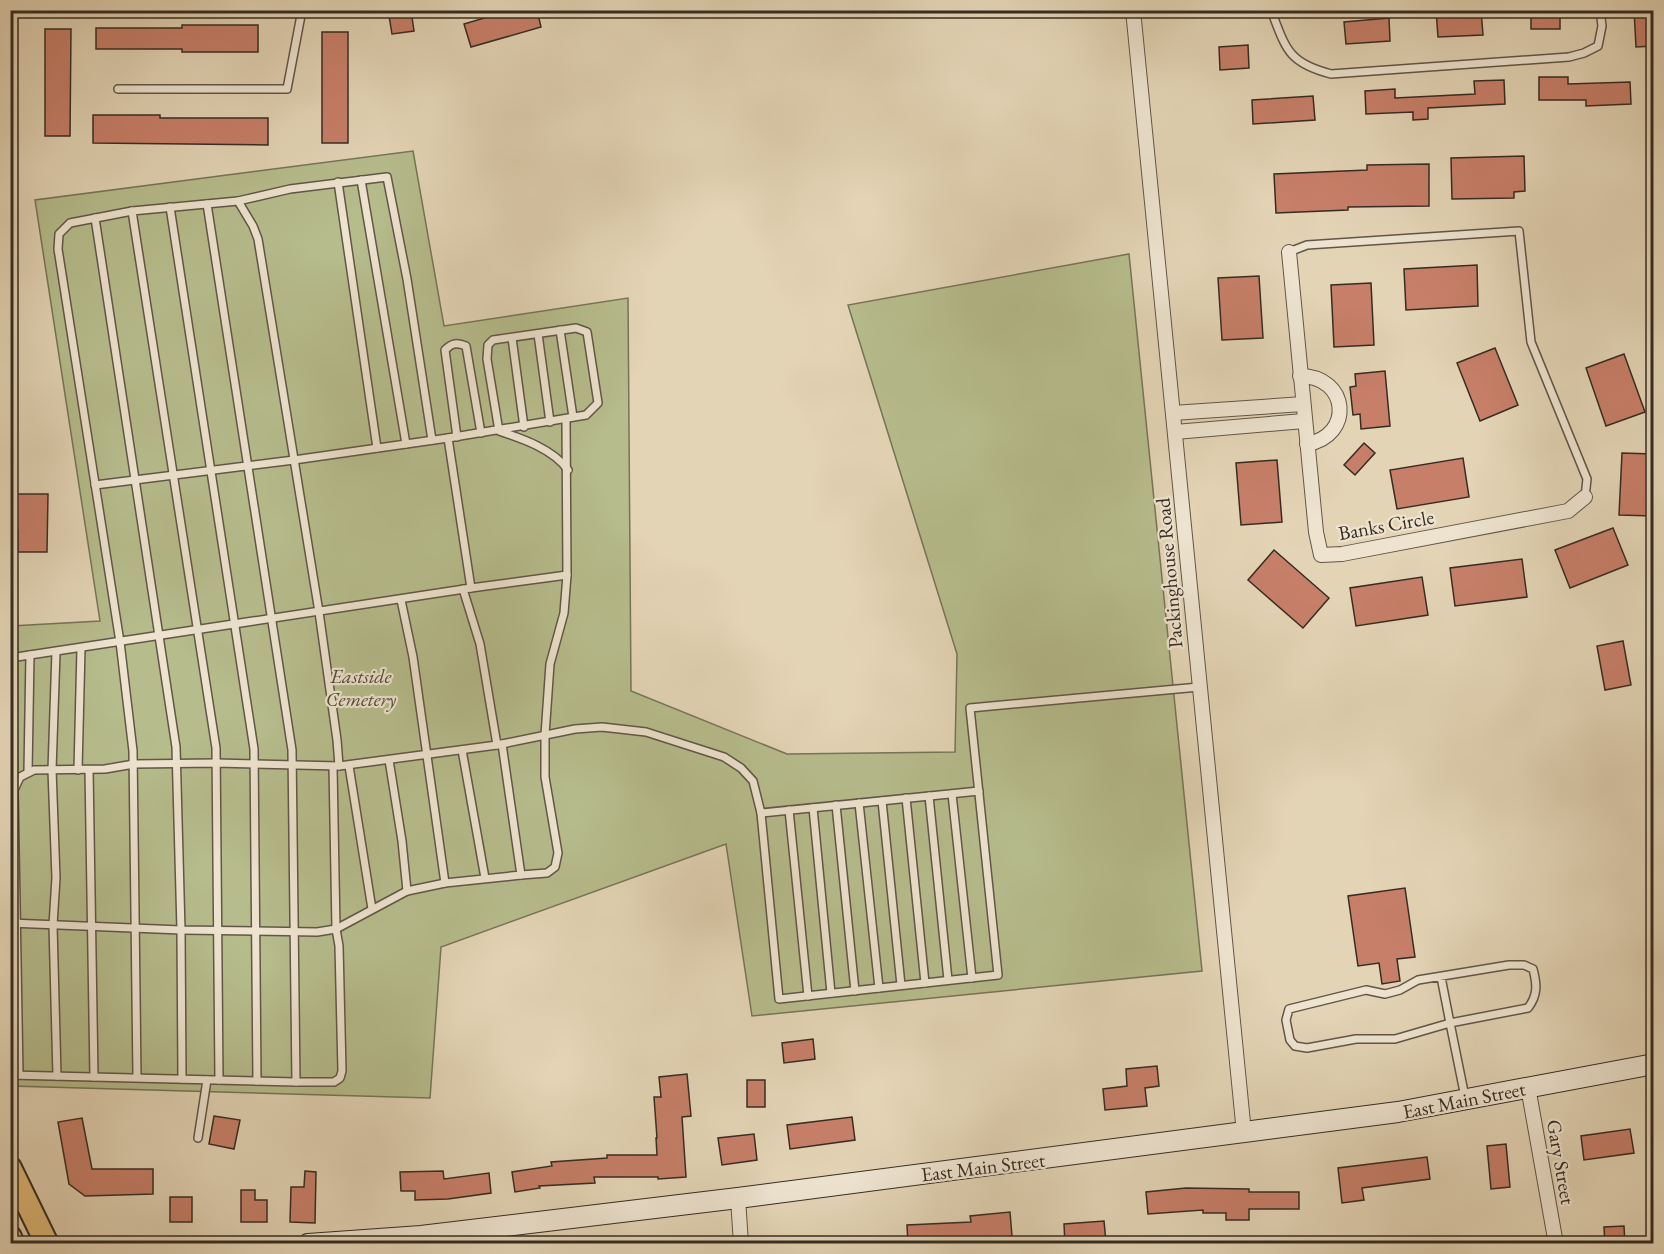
<svg xmlns="http://www.w3.org/2000/svg" width="1664" height="1254" viewBox="0 0 1664 1254" font-family="'EB Garamond',serif">
<style>
.green{fill:#b6bc8c;stroke:#767458;stroke-width:1.5}
.building{fill:#c77f69;stroke:#372c23;stroke-width:1.5}
.lines{fill:none;stroke-linecap:round;stroke-linejoin:round}
.service-casing{stroke:#625648;stroke-width:10}
.minor-casing{stroke:#625648;stroke-width:16}
.secondary-casing{stroke:#372c23;stroke-width:22}
.primary-casing{stroke:#372c23;stroke-width:26}
.service{stroke:#ede3cf;stroke-width:7}
.minor{stroke:#ede3cf;stroke-width:14}
.secondary{stroke:#ede3cf;stroke-width:20}
.primary{stroke:#e2ba7a;stroke-width:22}
.labels{text-anchor:middle;dominant-baseline:central;stroke-width:4.5;stroke-linejoin:round;paint-order:stroke}
.street-label{font-size:20px;fill:#372c23;stroke:#ede3cf}
.park-label{font-size:20px;font-style:italic;fill:#504938;stroke:#ede3cf}
</style>
<rect width="100%" height="100%" fill="#e3d4b5"/>
<filter id="stains"><feTurbulence type="fractalNoise" baseFrequency=".00333" numOctaves="4"/><feColorMatrix values="0 0 0 0 .2 0 0 0 0 .09 0 0 0 0 .02 0 0 0 .5 -.17"/></filter>
<radialGradient id="worn" r=".72"><stop offset=".6" stop-color="#630" stop-opacity="0"/><stop offset="1" stop-color="#630" stop-opacity=".3"/></radialGradient>
<path class="green" d="M413 151 444 326 628 298 631 691 787 754 955 752 957 654 848 305 1129 254 1202 971 752 1016 726 844 441 947 430 1098 11 1086V626L100 621 35 200Z"/>
<g class="building">
<path d="M388 10H411L414 31 392 34Z"/>
<path d="M511 10H537L541 27 471 47 464 24Z"/>
<path d="M1436 10H1481L1483 35 1438 37Z"/>
<rect x="1531" y="10" width="29" height="19"/>
<path d="M1634 10H1653V46L1636 47Z"/>
<path d="M1389 18 1390 41 1346 44 1344 22Z"/>
<path d="M182 25H258V52H182V49H96V28H182Z"/>
<path d="M45 29H71L70 136H45Z"/>
<rect x="322" y="32" width="26" height="111"/>
<path d="M1248 45 1249 68 1220 70 1219 47Z"/>
<path d="M1539 77H1568V84L1630 82 1631 104 1586 106V100H1539Z"/>
<path d="M1504 80 1505 104 1428 108V119L1413 120V112L1366 114 1365 91 1395 89V98L1475 94 1474 81Z"/>
<path d="M1313 96 1315 120 1253 124 1252 100Z"/>
<path d="M93 115H160V118H268V145L93 143Z"/>
<path d="M1524 156 1525 191 1514 192V198L1452 199 1451 158Z"/>
<path d="M1429 164V206L1348 207V210L1276 213 1274 174 1367 170V165Z"/>
<path d="M1477 265 1478 306 1406 310 1404 269Z"/>
<path d="M1259 276 1263 338 1222 340 1218 278Z"/>
<path d="M1371 283 1374 345 1334 347 1331 285Z"/>
<path d="M1495 348 1518 405 1480 421 1457 363Z"/>
<path d="M1624 354 1645 412 1606 426 1586 368Z"/>
<path d="M1385 371 1390 426 1361 429 1360 414 1353 415 1350 387 1356 386 1355 374Z"/>
<path d="M1364 443 1375 453 1355 475 1344 465Z"/>
<path d="M1622 453 1653 454V516L1619 515Z"/>
<path d="M1463 458 1469 497 1397 509 1390 470Z"/>
<path d="M1277 460 1282 522 1241 525 1236 463Z"/>
<path d="M10 494H48L47 552H18V530H10Z"/>
<path d="M1613 528 1628 565 1570 588 1555 550Z"/>
<path d="M1274 550 1329 598 1303 628 1248 580Z"/>
<path d="M1522 559 1527 597 1455 606 1450 568Z"/>
<path d="M1422 577 1428 615 1356 626 1350 588Z"/>
<path d="M1623 641 1631 685 1605 690 1597 646Z"/>
<path d="M1405 888 1415 957 1397 959 1400 981 1382 984 1379 963 1358 966 1348 896Z"/>
<path d="M813 1039 815 1059 784 1063 782 1043Z"/>
<path d="M1157 1066 1159 1086 1145 1088 1147 1106 1105 1110 1103 1089 1127 1086 1126 1069Z"/>
<path d="M687 1074 691 1116 682 1117 686 1177 658 1179V1177H594L595 1183 539 1186 540 1188 515 1192 512 1172 552 1166 551 1162 607 1158V1155H657L656 1138H657L654 1097H661L659 1077Z"/>
<rect x="747" y="1080" width="18" height="27"/>
<path d="M214 1116 240 1120 234 1149 209 1144Z"/>
<path d="M852 1117 855 1140 790 1149 787 1125Z"/>
<path d="M82 1118 92 1169H153V1194L85 1196 69 1184 58 1122Z"/>
<path d="M1630 1129 1634 1153 1584 1160 1581 1136Z"/>
<path d="M754 1134 757 1160 722 1165 718 1138Z"/>
<path d="M1506 1144 1510 1187 1491 1189 1487 1146Z"/>
<path d="M1427 1157 1430 1179 1362 1188 1364 1200 1342 1203 1338 1168Z"/>
<path d="M305 1171 316 1172 315 1223 290 1222 291 1187H304Z"/>
<path d="M443 1171 444 1179 489 1173 491 1193 448 1199 415 1200V1191H401L400 1172Z"/>
<path d="M1186 1188 1249 1189V1192H1299V1209H1249V1220H1226V1213H1203V1210L1148 1214 1146 1192Z"/>
<path d="M241 1190H255V1200H267V1222H241Z"/>
<rect x="170" y="1197" width="22" height="25"/>
<path d="M1010 1212 1012 1236 959 1244H908L907 1225 971 1222 970 1216Z"/>
<path d="M1104 1221 1106 1242 1065 1244 1064 1224Z"/>
<path d="M1624 1226 1625 1244H1605L1604 1227Z"/>
</g>
<g class="lines">
<g class="service-casing">
<g id="service">
<path d="M1271 10C1286 49 1288 63 1331 74L1569 57 1584 53 1598 46 1602 26 1600 10"/>
<path d="M118 89H287L302 10"/>
<path d="M361 180 406 444"/>
<path d="M338 182 377 448"/>
<path d="M238 201 290 189 387 177 407 279 432 440"/>
<path d="M207 204 292 750 296 1082"/>
<path d="M170 207 254 749 257 1081"/>
<path d="M132 211 70 223 59 234 58 249 120 642 133 751 137 1077"/>
<path d="M95 218 176 747 181 930 182 1079"/>
<path d="M1289 252 1307 245 1519 231 1531 342 1587 479 1585 497"/>
<path d="M560 330 573 417"/>
<path d="M538 334 550 422"/>
<path d="M512 338 524 427"/>
<path d="M457 437 445 350C452 343 457 342 466 346L481 433"/>
<path d="M448 438 586 415 598 403 587 332 576 328 493 340 488 345 487 359 499 431C523 439 553 449 568 470"/>
<path d="M95 485 294 460 448 438 471 588"/>
<path d="M463 589 480 644 497 745"/>
<path d="M401 600 413 657 445 883"/>
<path d="M56 652 52 770 56 878 53 925 57 1076"/>
<path d="M10 658 471 588 567 575"/>
<path d="M462 750 485 878"/>
<path d="M389 760 402 841 407 891"/>
<path d="M349 766 372 909"/>
<path d="M78 770 81 648"/>
<path d="M89 770 94 1077"/>
<path d="M28 772 30 655"/>
<path d="M952 794 972 978"/>
<path d="M929 796 948 980"/>
<path d="M906 798 925 983"/>
<path d="M882 801 901 985"/>
<path d="M859 803 879 988"/>
<path d="M836 805 855 991"/>
<path d="M813 808 831 993"/>
<path d="M789 810 808 996"/>
<path d="M761 813 779 999 998 975 970 708 1199 687"/>
<path d="M521 875 547 873 555 867 558 853 545 777V735L550 664 564 613 567 575 566 419"/>
<path d="M10 923 181 930 317 932 336 929 407 891 445 883 521 875 502 744"/>
<path d="M1441 977 1450 1023 1528 1008C1538 995 1537 984 1533 969L1524 965H1509L1418 980 1400 990 1385 994 1366 990 1289 1009 1286 1020 1290 1040 1295 1046 1307 1048 1356 1039H1395L1450 1023 1465 1097"/>
<path d="M10 1075 296 1082H334L340 1078 342 1071 339 946 336 929 333 767"/>
<path d="M19 1075 14 790 20 777 34 770 105 769 134 764 216 763 339 766 497 745 575 729 602 727 646 732 724 757 741 768 753 781 761 813 979 791"/>
<path d="M219 1080 216 748 132 211 238 201 253 226 258 239 319 612 337 740 339 766"/>
<path d="M198 1138 207 1080"/>
</g>
</g>
<g class="minor-casing">
<g id="minor">
<path d="M1133 10 1244 1133"/>
<path d="M1289 252 1316 532 1321 555 1342 554 1568 511 1585 497"/>
<path d="M1300 376C1349 376 1354 436 1307 444"/>
<path d="M1173 413 1303 404"/>
<path d="M1175 432 1304 421"/>
<path d="M1528 1087 1556 1244"/>
<path d="M738 1198 741 1244"/>
</g>
</g>
<g class="secondary-casing">
<path id="secondary" d="M308 1244 421 1236 738 1198 1398 1112 1654 1064"/>
</g>
<g class="primary-casing">
<g id="primary">
<path d="M10 1168 47 1244"/>
<path d="M10 1237 13 1244"/>
</g>
</g>
<use href="#service" class="service"/>
<use href="#minor" class="minor"/>
<use href="#secondary" class="secondary"/>
<use href="#primary" class="primary"/>
</g>
<g class="labels">
<g class="street-label">
<text transform="translate(1386 525) rotate(-10)">Banks Circle</text>
<text transform="translate(1169 573) rotate(-95)">Packinghouse Road</text>
<text transform="translate(1464 1100) rotate(-11)">East Main Street</text>
<text transform="translate(1561 1162) rotate(80)">Gary Street</text>
<text transform="translate(983 1167) rotate(-7)">East Main Street</text>
</g>
<g class="park-label">
<text x="361" y="676">Eastside<tspan x="361" dy="23">Cemetery</tspan></text>
</g>
</g>
<rect width="1664" height="1254" fill="none" stroke="#e3d4b5" stroke-width="36"/>
<rect x="12" y="12" width="1640" height="1230" fill="none" stroke="#372c23" stroke-width="3"/>
<rect x="18" y="18" width="1628" height="1218" fill="none" stroke="#372c23" stroke-width="1.5"/>
<rect width="100%" height="100%" filter="url(#stains)"/>
<rect width="100%" height="100%" fill="url(#worn)"/>
</svg>
